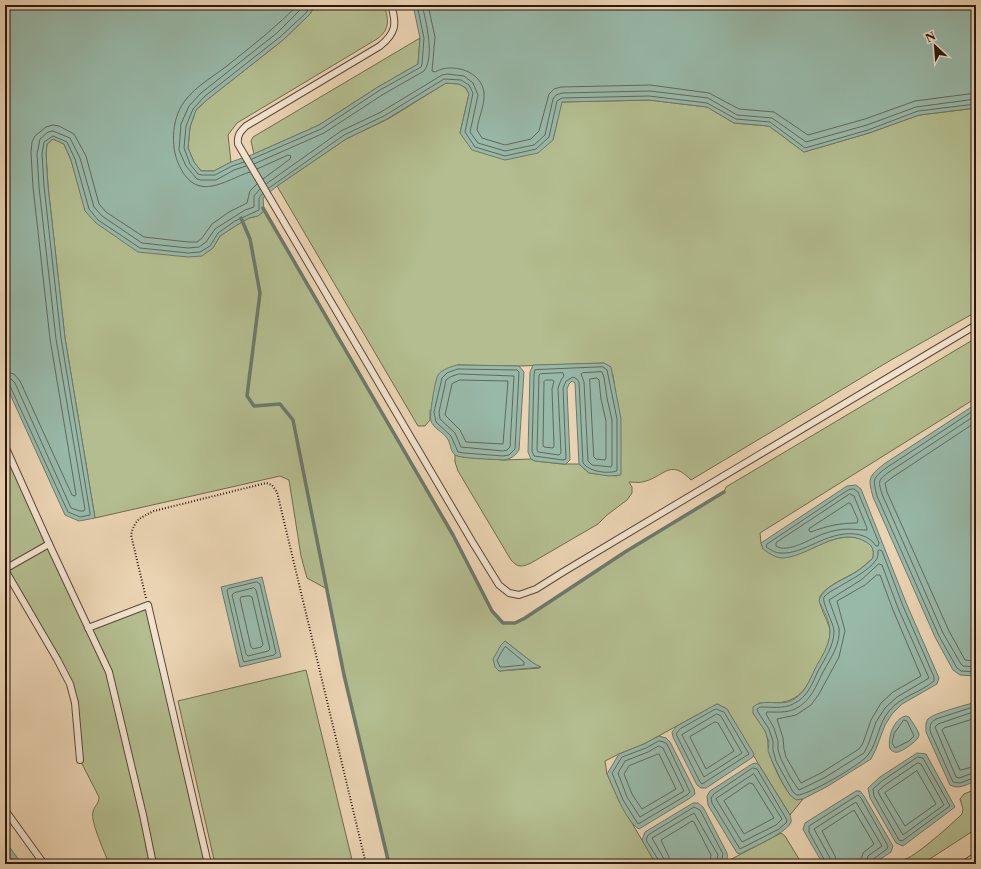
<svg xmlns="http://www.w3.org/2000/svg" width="981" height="869" viewBox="0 0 981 869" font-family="'Libre Caslon Text',serif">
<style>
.green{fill:#b3bd8f;stroke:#706a4f;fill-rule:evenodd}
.water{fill:#98b8a8;stroke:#6d786b}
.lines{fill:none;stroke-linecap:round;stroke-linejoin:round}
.shore{stroke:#62685c;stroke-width:1}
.stream{stroke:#6d786b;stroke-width:3.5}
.service-casing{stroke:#5c4738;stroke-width:8}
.path{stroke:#2c180f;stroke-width:2;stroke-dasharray:1 2;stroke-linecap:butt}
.service{stroke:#f1e2cd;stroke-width:6}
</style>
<rect width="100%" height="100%" fill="#ead3b2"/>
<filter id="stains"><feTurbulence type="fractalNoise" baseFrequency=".005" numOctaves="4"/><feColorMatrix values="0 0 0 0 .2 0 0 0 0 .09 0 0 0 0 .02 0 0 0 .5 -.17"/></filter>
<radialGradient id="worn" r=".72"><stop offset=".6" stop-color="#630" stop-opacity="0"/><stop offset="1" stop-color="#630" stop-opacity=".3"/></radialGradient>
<g class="green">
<path d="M316 5H384C389 19 390 30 377 39L237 123 228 135 231 162 214 171H201L194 162 188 148 190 127 196 110 208 99 283 40 309 15Z"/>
<path d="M420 38 418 64 378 87 319 125 254 154 251 141 253 137Z"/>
<path d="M446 83 459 84 466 88 469 94 460 133 553 140 561 102 649 100 707 107 734 123 769 126 804 152 869 133 919 115 976 108V312L891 360 691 480C669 457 664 478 642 482 638 483 633 482 629 482L632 487V493L627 500 607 515 598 524 531 563C522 567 518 568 511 560L458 471 455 462V455L463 457 504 460 531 459 535 461 563 464H579L589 473 617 476 616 397 613 375 604 363 519 366 457 365 430 411V420L425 426H418L277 186 346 139 388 119Z"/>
<path d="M53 139 64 144 71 160 86 211 213 248 220 236 237 225 249 218 258 216 264 211 453 535 492 611C503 626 509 626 525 618L625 552 724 492 726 487 976 338V398L760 533 761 543 763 549C773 551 787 555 796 554 801 554 807 550 811 549 827 541 849 531 867 542 873 546 874 550 873 558 867 563 861 569 854 573 845 578 827 586 821 595 815 602 830 622 830 632 830 644 823 656 817 666 814 670 813 675 810 680 798 703 783 704 759 703L753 713C757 719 762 725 765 731 769 738 767 745 769 752 771 761 787 797 796 799 798 800 801 799 803 799L790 815 759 765 727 709 717 704 644 744 619 754 605 761 607 774 619 801 656 864H389L344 675 327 589 307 578 301 556 289 480 280 476 95 518 65 338 48 186 46 154 47 144ZM505 641 533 663 540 668 499 671Z"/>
<path d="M5 446 88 628 148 605 208 864H109C105 853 90 821 93 812 94 806 99 804 99 797L80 760 70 684 5 570Z"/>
<path d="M306 670 353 864H215L178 701Z"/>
<path d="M976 789V829L922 864H881C889 861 898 862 906 859 918 854 952 824 962 814L963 809 960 799 964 794Z"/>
<path d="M781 833 785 836 802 864H722Z"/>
</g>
<g class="water">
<path d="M5 5H316L309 15 283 40 208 99 196 110 190 127 188 148 194 162 201 171H214L231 162 254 154 319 125 378 87 418 64 420 38 413 5H976V108L919 115 869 133 804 152 769 126 734 123 707 107 649 100 562 102 553 140 538 153 505 160 472 150 460 133 469 94 466 88 459 84 446 83 385 120 346 139 277 186 263 198 264 211 258 216 249 218 237 225 220 236 213 248 202 256 188 257 138 252 96 223 85 211 71 160 64 144 53 139 47 144 46 154 48 186 65 338 95 518 79 521 65 515 5 383Z"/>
<path d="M604 363 611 367 621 419V475L609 476 589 473 579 464 575 383 572 381 569 384 567 389 570 460 566 464H563L535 461 531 459 528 452 530 372 533 365Z"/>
<path d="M457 365 519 366 524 372 519 450C515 456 511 459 504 460 494 459 462 459 455 455 450 451 451 443 447 438 443 432 433 428 431 421 429 415 435 381 438 375 442 369 451 367 457 365Z"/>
<path d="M976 404V676H974L960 675 953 670 935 637 873 497C868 478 868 477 884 464Z"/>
<path d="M856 485 861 489 907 605 939 678 937 684 902 704 892 714 885 725 876 749 871 759 828 786 803 799 796 800 790 795 782 782 773 763 768 751 769 742 765 731 753 713V707C762 698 780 706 791 701 805 694 809 681 815 669 821 657 829 647 830 633 831 624 823 609 819 601 823 586 844 580 856 572 862 568 868 563 873 558 874 550 873 546 866 542 839 525 810 556 783 558 775 558 769 553 763 549L761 543 847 486Z"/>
<path d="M262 577 281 657 240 667 221 587Z"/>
<path d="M505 641 533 663 541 667 499 671 495 667 493 659 501 645Z"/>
<path d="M976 702V781C967 784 959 790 950 785L926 732C926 728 925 723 928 719 934 713 966 705 976 702Z"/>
<path d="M717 704 727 709 754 754 753 757 706 788H701L697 785 673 737 672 732 677 726Z"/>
<path d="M906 716 909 717C912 722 917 728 919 734 920 740 904 750 898 752 895 753 892 751 890 749 887 738 894 718 906 716Z"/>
<path d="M659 736 666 738 670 742 694 789 695 794 690 798 639 829C625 821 614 788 607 774L619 754 644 744Z"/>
<path d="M917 753 926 754 955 807 903 846 896 843 870 798 868 788 880 777Z"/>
<path d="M756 763 759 765 790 815C791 819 792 821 790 824 784 834 751 848 740 854L737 853 708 805 707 796 710 791 752 764Z"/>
<path d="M856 791H860L864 796 893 846 891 852 873 864H823L805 833 803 829 805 823Z"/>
<path d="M693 803H698L703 807 727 853C728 858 727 861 722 864H656L642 840 645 832Z"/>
<path d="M5 841 22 864H5Z"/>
</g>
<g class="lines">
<g class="shore">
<path d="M428 5 435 37 432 71 435 72C452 62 482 71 484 93 485 106 478 118 477 130L482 138 505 145 531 139 539 131 549 94 554 89 561 87 650 85 709 93 739 109 774 112 808 135 865 119 915 101 976 93"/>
<path d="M252 159 321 129 380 90 421 67 422 64 424 38 417 5"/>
<path d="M244 162 232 166 215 175H202L198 174 190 164 184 148 186 126 193 109 205 96 280 37 306 13 311 5"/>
<path d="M254 164 324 133 382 95 424 71C435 57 426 21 422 5"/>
<path d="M246 166 234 170 216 180H201L197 179 186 166 179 150 181 124 189 106 201 93 277 33 305 5"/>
<path d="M257 169 288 155 291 156 290 159 263 179"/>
<path d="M250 172C225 180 199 202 181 169 170 150 171 120 184 102 196 85 218 74 233 61 256 43 278 25 298 5"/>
<path d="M266 184 341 131 381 112 442 75 447 74 464 76 473 83 478 95 470 132 478 143 505 151 534 145 545 135 553 99 556 95 562 93 650 91 708 98 737 115 772 118 806 142 867 125 916 107 976 99"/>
<path d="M269 188 344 135 384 116 444 79 461 80 469 85 473 93 465 132 475 147 505 156 536 149 549 137 557 101 562 98 649 96 707 103 736 119 770 122 805 148 868 130 918 111 976 104"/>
<path d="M603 367 607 370 617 419V471C607 474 590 472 583 463L579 382 577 379 573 377 566 381 563 388 566 459 563 460 534 456 532 451 534 374 535 370Z"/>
<path d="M458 369 517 370 519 372 515 449 509 455 503 456 464 453 458 452 451 436 436 422 434 412 442 378 447 373Z"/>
<path d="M5 372 14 374 20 381 72 495 75 496 76 494 50 339 33 187 31 153 32 142 35 136 46 127 53 125 59 126 74 134 86 156 99 204 106 212 144 237 188 242H197L202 238 212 224 229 212 247 203 250 191 257 184"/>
<path d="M602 372 604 377 607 398 612 420V465L611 467 592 465 588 461 584 382 581 374 582 373Z"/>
<path d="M563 373 564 376 561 380 558 388 561 453 559 455 538 452 537 450 539 375 540 374Z"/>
<path d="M459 374 514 376 510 447 507 450 503 451 461 447 455 433 440 419 439 412 446 380 450 377Z"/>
<path d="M5 378 11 379 15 383 71 508 80 511H84L85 509 56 339 39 187 37 154 40 139 48 132 53 131 70 138 80 158 94 207 102 216 142 243 188 248 199 247 206 242 215 229 245 210 254 207V196L260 189"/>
<path d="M590 379 597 378 599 380 601 399 606 421V458L605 460 596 459 594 457Z"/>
<path d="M460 380 508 381 503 444 466 442 460 430 445 415 452 384Z"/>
<path d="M546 380H552L554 381 552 389 554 446 553 448 544 447 543 445 544 382Z"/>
<path d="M5 383H8L10 386 68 512 80 517 90 515V513L61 338 44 186 42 154 44 142 53 136 67 142 75 159 89 209 98 220 140 248 188 253 200 252 210 246 218 233 235 221 259 210V198L263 193"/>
<path d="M976 409 886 468C872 479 873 479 877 496L939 636 957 668 961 671 976 672"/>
<path d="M976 415 889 472C878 480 878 481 882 494L943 633 961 664 963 666 976 667"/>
<path d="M976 422 893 477 885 483 887 492 949 631 965 660 976 661"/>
<path d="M854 489 858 492 879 543 878 546H876C871 538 863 535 855 534 826 531 804 555 780 553 775 553 770 549 766 547L767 544 848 490Z"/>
<path d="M850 494 854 496 867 528V530C857 530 848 528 838 530 833 531 828 532 823 534 812 538 787 554 776 546V543Z"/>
<path d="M849 503 851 504 858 520 857 523C840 523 826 526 811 532L809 531V529Z"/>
<path d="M880 550 882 551 903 606 934 677V681C920 693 901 696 889 711 878 724 878 742 868 755 862 764 807 796 797 795L793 792 776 761 773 750V741L769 729 758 712 757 709 760 707C771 707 784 709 793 704 808 697 812 684 818 671 825 658 834 646 834 631 834 624 821 601 824 597 827 593 833 590 837 588 848 581 869 571 876 560 878 558 878 554 878 551Z"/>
<path d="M879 564 882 565 898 608 929 678 897 697 885 708 876 722 868 745 864 753 824 778 799 790 790 777 781 759 778 750V741L774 728 766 714 767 712C776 712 787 713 795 709 811 701 816 686 823 672 830 659 841 644 839 628L829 600 861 580Z"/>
<path d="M877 575H880L893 610 921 676 893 692 881 703 871 720 863 743 859 749 821 773 801 783 786 757 784 749 783 738 777 719 796 715 811 705 819 694 839 657 845 631 837 601 865 585Z"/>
<path d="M257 582 260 584 276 653 274 655 244 662 243 660 227 591 228 589Z"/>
<path d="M254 588 256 590 270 649 268 651 248 656 246 654 232 595 234 593Z"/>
<path d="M250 596 252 597 263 645 261 647 253 649 251 647 240 599 241 597Z"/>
<path d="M506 647 524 662V665L504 667H500L497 660 504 648Z"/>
<path d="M976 706 936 719C930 723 930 724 930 731L953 782 960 783 976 777"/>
<path d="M716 709 724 712 749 754 702 784 700 782 676 734 680 729Z"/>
<path d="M976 711 938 724 935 727 956 777 959 778 976 772"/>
<path d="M717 714 721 716 742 753 704 777 682 735Z"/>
<path d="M976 718 944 728 942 730 960 770H961L976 766"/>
<path d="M904 720 907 721 914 736 909 741 895 748 892 743 894 734Z"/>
<path d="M715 722 718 723 734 751 706 769 690 737Z"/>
<path d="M659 741 664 742 667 744 690 792 687 795 638 824 623 800 612 773 622 757 646 748Z"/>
<path d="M659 746 663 748 684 791 640 817 627 797 618 773 625 761 648 752Z"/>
<path d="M659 754 676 789 642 809 632 794 624 774 629 766Z"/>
<path d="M918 757 923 758 950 806 902 841 899 840 874 796 873 789 882 781Z"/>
<path d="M918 763 921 764 944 805 903 835 879 794 878 791 885 785Z"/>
<path d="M753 768 757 769 787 820 786 823 779 829 740 849 712 803 711 798 714 794Z"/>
<path d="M917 771 936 804 905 826 885 793Z"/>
<path d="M754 774 782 819 776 825 742 842 716 799Z"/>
<path d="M750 783 753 784 774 818 744 834 724 801Z"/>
<path d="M659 864V861L646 840 648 835 694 807 700 810 723 854 721 864"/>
<path d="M664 864V859L652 838 694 813 718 855 716 864"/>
<path d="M670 864 669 857 661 840 692 821 694 822 711 855 710 864"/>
<path d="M826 864 825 861 809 832V826L858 795 861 798 888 846 887 849 872 860 871 864"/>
<path d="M831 864 830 858 814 829 856 802 882 846 868 856 866 864"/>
<path d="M837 864 835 856 822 831 854 810 874 844 863 853 860 864"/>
</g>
<g class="stream">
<path d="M263 208 453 535 492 611 503 623H515L525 618 625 552 724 492"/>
<path d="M241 218 250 239 260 293 247 396 254 406 280 404 293 420 344 675 389 864"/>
</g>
<g class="service-casing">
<g id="service">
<path d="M391 5C397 24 396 33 380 46L246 126C240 132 237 135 238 144L473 543 499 585 509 593 519 595 536 589 563 572 976 325"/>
<path d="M5 446 49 544 109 672 143 815 153 864"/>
<path d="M5 569 49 544"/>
<path d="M5 570 57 659 70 684 75 703 80 760"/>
<path d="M88 628 148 605 208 864"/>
<path d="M5 810 44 864"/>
<path d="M964 864 976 856"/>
</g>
</g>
<path class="path" d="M146 598 131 535C135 519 140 518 154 511L266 483 272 485 277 492 366 864"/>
<use href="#service" class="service"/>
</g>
<rect width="981" height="869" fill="none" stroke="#ead3b2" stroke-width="20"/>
<rect x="6" y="6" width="969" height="857" fill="none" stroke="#2c180f" stroke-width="2"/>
<rect x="10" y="10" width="961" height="849" fill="none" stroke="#2c180f"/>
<g transform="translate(935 46) rotate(334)" stroke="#f1e2cd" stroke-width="3" paint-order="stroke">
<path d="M0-3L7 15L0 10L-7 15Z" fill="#2c180f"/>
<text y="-6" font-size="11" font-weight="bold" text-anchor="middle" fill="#2c180f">N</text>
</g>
<rect width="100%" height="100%" filter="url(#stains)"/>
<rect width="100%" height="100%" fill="url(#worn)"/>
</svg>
